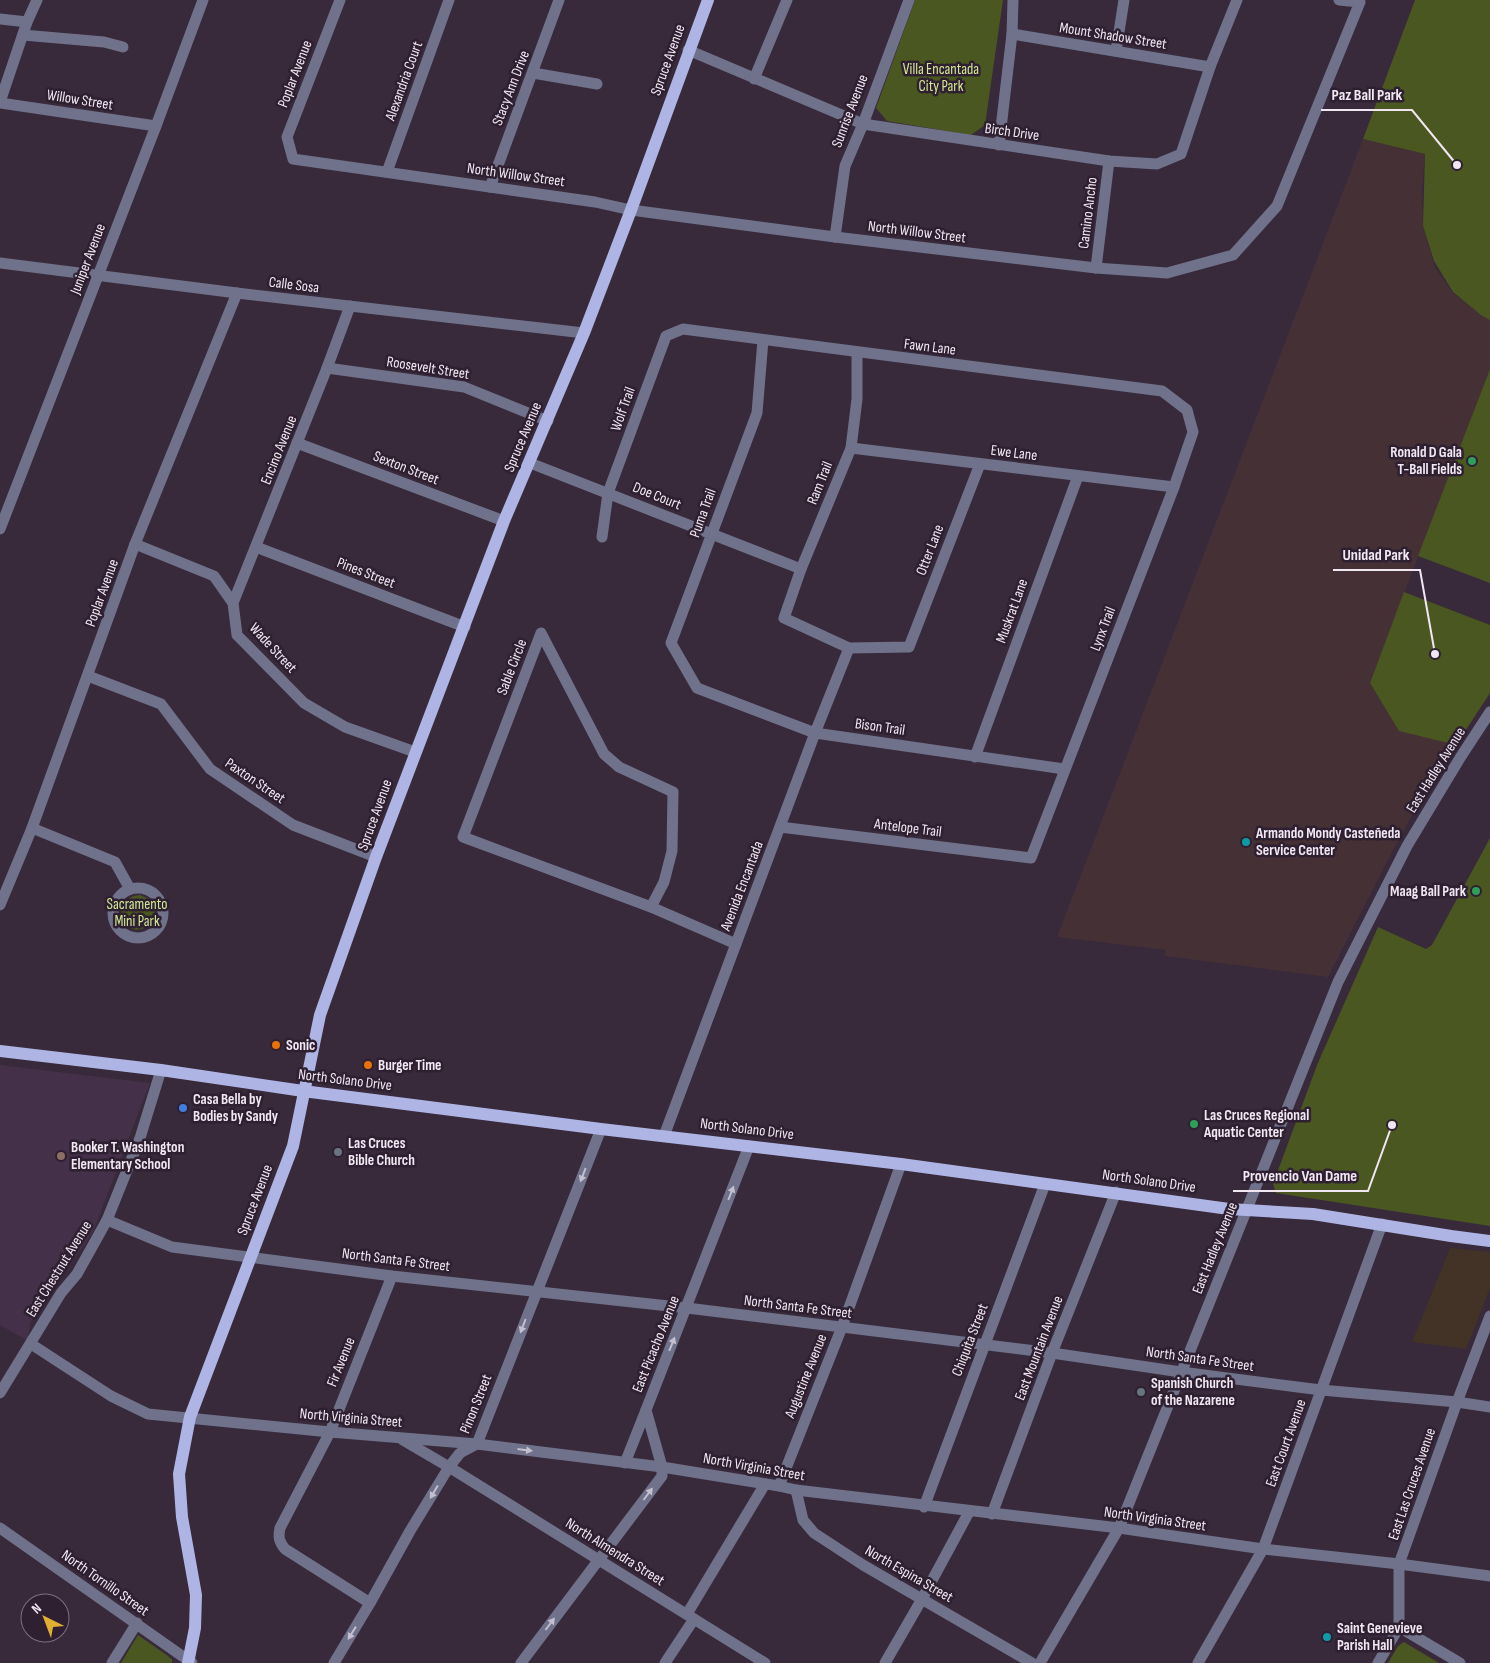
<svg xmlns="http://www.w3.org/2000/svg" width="1490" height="1663" viewBox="0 0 1490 1663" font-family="'Sofia Sans Condensed',sans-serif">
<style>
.commercial{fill:#433327}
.industrial{fill:#443035}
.built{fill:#443048}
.green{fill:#4a5721}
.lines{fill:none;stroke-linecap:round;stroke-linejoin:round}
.minor{stroke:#6f728a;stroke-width:11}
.major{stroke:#aeb5e5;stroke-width:12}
.oneway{fill:#c4bece}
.leisure-dot{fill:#2e9e5b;stroke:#2e1f31;stroke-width:2}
.culture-dot{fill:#0f9aa8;stroke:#2e1f31;stroke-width:2}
.food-dot{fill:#e8710a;stroke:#2e1f31;stroke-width:2}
.shop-dot{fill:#3f7fe0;stroke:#2e1f31;stroke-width:2}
.worship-dot{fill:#6b7280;stroke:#2e1f31;stroke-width:2}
.education-dot{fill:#8d6e63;stroke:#2e1f31;stroke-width:2}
.labels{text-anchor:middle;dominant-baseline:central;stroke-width:5;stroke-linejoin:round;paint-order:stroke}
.street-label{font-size:15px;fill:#f1e7f3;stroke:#2e1f31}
.park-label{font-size:15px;fill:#d2e994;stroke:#2e1f31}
.poi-label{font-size:15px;font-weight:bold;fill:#f1e7f3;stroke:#2e1f31;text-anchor:start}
.leader{fill:none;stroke:#f1e7f3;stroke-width:2}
.callout-dot{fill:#f1e7f3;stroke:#2e1f31;stroke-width:2}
.callout-label{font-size:16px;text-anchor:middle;font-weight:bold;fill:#f1e7f3;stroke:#2e1f31;stroke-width:5;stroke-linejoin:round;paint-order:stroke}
</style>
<rect width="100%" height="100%" fill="#38293b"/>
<path class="commercial" d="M1450 1248 1490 1252V1288L1466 1349 1412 1342Z"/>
<path class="industrial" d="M1363 139 1425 154 1422 191 1423 227 1435 267 1453 293 1490 320V369L1370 683 1399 731 1456 745 1423 795 1392 852 1328 977 1165 956 1166 950 1057 937Z"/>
<path class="built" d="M0 1065 150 1083 93 1232 30 1323 28 1341 0 1325Z"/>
<g class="green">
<path d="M915 0H1003L985 125 971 135 887 121 876 108Z"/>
<path d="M1415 0H1490V320L1481 315 1453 292 1434 261 1423 226 1425 154 1363 139Z"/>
<path d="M1490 369V583L1418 556Z"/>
<path d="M1404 592 1490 625V693L1456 745 1399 731 1370 683Z"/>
<path d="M1490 838V1226L1276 1193 1273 1184 1317 1065 1378 927 1426 949 1432 945Z"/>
<path d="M140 895 151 900 157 906 151 925C135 934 124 930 121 912 123 901 129 896 140 895Z"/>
<path d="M138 1635 168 1656 172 1660V1663H121Z"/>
<path d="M1404 1642 1439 1663H1388L1398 1646Z"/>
</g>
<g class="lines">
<g class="minor">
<path d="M340 0 287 137 293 159 595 202 631 210 835 237 1096 268 1167 273 1233 255 1277 206 1360 2 1339 0"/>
<path d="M0 19 27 22"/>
<path d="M1012 34 1210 67"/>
<path d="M23 35 104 42 123 47"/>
<path d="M688 50 863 124 1109 161 1157 164 1181 154 1210 67 1237 0"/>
<path d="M1116 51 1124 0"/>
<path d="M533 73 597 84"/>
<path d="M754 79 787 0"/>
<path d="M0 102 27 22 37 0"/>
<path d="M0 103 156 126"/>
<path d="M999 145 1012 34 1013 0"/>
<path d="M387 172 449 0"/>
<path d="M490 187 559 0"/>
<path d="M835 237 845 166 863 124 909 0"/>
<path d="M0 263 237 293 584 333"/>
<path d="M1096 268 1109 161"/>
<path d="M763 340 757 413 671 643 697 688 815 733 1064 769"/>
<path d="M857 352V399L851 448 801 569 784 618 849 648 909 647 980 464"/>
<path d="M327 368 464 387 548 421"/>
<path d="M297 443 504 521"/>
<path d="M851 448 1174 487"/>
<path d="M530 463 801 569"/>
<path d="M0 529 156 126 203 0"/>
<path d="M602 537 608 493 666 336 683 329 1162 391 1187 410 1193 432 1174 487 1031 858 780 827"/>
<path d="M135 544 214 576 233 603 237 635 304 703 345 727 415 752"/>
<path d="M256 547 465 627"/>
<path d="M233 603 327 368 350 306"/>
<path d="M541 633 604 754 619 767 673 792 672 851 664 882 651 907 463 837Z"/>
<path d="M88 676 161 704 210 769 293 825 376 857"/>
<path d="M975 757 1078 476"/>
<path d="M32 828 115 862 130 889"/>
<circle cx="138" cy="913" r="25"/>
<path d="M0 905 32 828 135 544 237 293"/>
<path d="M651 907 736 944"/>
<path d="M664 1136 815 733 849 648"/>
<path d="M107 1220 172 1247 392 1276 687 1308 1052 1353 1181 1372 1321 1390 1457 1402 1490 1407"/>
<path d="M31 1344 111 1396 148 1414 330 1432 477 1444 662 1467 779 1486 796 1490 1119 1528 1263 1549 1399 1564 1490 1576"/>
<path d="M0 1393 61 1293 77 1274 107 1220 140 1138 161 1070"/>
<path d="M403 1440 449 1467 765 1663"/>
<path d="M625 1463 646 1410"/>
<path d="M779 1486 842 1327 901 1164"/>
<path d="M796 1490 803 1520 814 1533 863 1565 1032 1663"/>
<path d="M924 1507 1045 1184"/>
<path d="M992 1514 1052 1353 1116 1192"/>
<path d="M0 1528 192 1663"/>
<path d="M370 1603 285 1549C279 1542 278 1537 280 1528L330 1432 392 1276"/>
<path d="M687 1614 765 1484"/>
<path d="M1399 1627 1460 1663"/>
<path d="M112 1663 137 1623"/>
<path d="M334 1663 370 1603 410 1531 449 1467 460 1453 477 1444 601 1129"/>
<path d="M521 1663 662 1476V1467L646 1410 749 1146"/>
<path d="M665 1663 694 1619"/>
<path d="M885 1663 922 1599 969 1512"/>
<path d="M1040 1663 1119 1528 1338 982 1407 846 1460 758 1490 712"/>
<path d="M1198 1663 1263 1549 1382 1224"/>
<path d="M1378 1663 1399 1627V1564L1457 1402 1490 1316"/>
</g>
<g class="major">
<path d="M0 1051 161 1070 303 1091 601 1129 901 1164 1229 1209 1313 1214 1451 1236 1490 1241"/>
<path d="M188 1663 195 1628 196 1595 182 1517 179 1474 190 1417 293 1146 320 1015 376 857 504 521 584 333 631 210 708 0"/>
</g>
</g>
<defs><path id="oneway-solid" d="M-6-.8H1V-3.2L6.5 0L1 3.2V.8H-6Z" transform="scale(1.25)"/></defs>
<g class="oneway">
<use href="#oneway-solid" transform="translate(583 1175) rotate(111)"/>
<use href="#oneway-solid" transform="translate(731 1193) rotate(-69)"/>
<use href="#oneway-solid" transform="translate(523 1326) rotate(111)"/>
<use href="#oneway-solid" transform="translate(672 1344) rotate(-68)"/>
<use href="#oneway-solid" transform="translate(525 1450) rotate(7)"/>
<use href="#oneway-solid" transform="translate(434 1492) rotate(121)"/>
<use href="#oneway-solid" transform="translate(648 1494) rotate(-53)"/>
<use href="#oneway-solid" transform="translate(550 1624) rotate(-53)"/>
<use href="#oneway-solid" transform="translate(352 1633) rotate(122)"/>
</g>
<g class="leisure-dot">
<circle cx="1472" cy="461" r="5"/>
<circle cx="1476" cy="891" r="5"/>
<circle cx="1194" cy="1124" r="5"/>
</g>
<g class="culture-dot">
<circle cx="1246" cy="842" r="5"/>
<circle cx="1327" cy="1637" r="5"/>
</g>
<g class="food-dot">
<circle cx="276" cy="1045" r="5"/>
<circle cx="368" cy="1065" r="5"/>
</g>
<circle class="shop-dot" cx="183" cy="1108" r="5"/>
<g class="worship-dot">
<circle cx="338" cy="1152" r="5"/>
<circle cx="1141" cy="1392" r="5"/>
</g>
<circle class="education-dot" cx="61" cy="1156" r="5"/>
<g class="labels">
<g class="street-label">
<text transform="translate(1113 36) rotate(9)">Mount Shadow Street</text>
<text transform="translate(668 60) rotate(-70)">Spruce Avenue</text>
<text transform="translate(295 74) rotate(-69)">Poplar Avenue</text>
<text transform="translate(404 81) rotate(-70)">Alexandria Court</text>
<text transform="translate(511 88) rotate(-69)">Stacy Ann Drive</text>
<text transform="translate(80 100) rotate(9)">Willow Street</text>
<text transform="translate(850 111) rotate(-69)">Sunrise Avenue</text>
<text transform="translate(1012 132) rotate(8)">Birch Drive</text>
<text transform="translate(516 175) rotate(8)">North Willow Street</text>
<text transform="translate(1088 213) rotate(-83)">Camino Ancho</text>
<text transform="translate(917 232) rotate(7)">North Willow Street</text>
<text transform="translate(88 259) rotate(-69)">Juniper Avenue</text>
<text transform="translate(294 285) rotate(7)">Calle Sosa</text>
<text transform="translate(930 347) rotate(7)">Fawn Lane</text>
<text transform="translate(428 368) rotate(9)">Roosevelt Street</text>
<text transform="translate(623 409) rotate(-70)">Wolf Trail</text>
<text transform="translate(523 437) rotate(-67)">Spruce Avenue</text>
<text transform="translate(279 450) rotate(-68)">Encino Avenue</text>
<text transform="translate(1014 453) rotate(7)">Ewe Lane</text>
<text transform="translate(406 468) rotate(21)">Sexton Street</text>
<text transform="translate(820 483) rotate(-68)">Ram Trail</text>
<text transform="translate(657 496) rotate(22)">Doe Court</text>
<text transform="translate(703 513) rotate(-70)">Puma Trail</text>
<text transform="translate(930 550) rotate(-69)">Otter Lane</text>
<text transform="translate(366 573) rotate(21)">Pines Street</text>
<text transform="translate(102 593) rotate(-70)">Poplar Avenue</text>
<text transform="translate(1012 611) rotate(-70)">Muskrat Lane</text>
<text transform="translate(1103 629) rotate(-69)">Lynx Trail</text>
<text transform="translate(273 648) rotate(47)">Wade Street</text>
<text transform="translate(512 667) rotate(-69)">Sable Circle</text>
<text transform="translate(880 727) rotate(8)">Bison Trail</text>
<text transform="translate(1436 770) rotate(-58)">East Hadley Avenue</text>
<text transform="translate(255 781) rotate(34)">Paxton Street</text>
<text transform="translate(375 815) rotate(-70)">Spruce Avenue</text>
<text transform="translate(908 828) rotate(7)">Antelope Trail</text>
<text transform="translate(742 886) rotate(-69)">Avenida Encantada</text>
<text transform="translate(345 1080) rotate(7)">North Solano Drive</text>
<text transform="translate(747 1129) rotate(7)">North Solano Drive</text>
<text transform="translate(1149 1181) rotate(8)">North Solano Drive</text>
<text transform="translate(255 1200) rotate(-69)">Spruce Avenue</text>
<text transform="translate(1215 1248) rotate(-68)">East Hadley Avenue</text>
<text transform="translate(396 1260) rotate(7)">North Santa Fe Street</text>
<text transform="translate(59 1269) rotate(-58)">East Chestnut Avenue</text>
<text transform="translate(798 1307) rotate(7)">North Santa Fe Street</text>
<text transform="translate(970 1340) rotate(-69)">Chiquita Street</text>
<text transform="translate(656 1344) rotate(-68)">East Picacho Avenue</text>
<text transform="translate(1039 1348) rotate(-69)">East Mountain Avenue</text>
<text transform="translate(1200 1359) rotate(8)">North Santa Fe Street</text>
<text transform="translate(341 1362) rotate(-68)">Fir Avenue</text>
<text transform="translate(806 1376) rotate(-68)">Augustine Avenue</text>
<text transform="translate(476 1404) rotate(-68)">Pinon Street</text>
<text transform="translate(351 1418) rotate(5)">North Virginia Street</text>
<text transform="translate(1286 1443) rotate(-70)">East Court Avenue</text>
<text transform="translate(754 1467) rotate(10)">North Virginia Street</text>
<text transform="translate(1412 1484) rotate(-71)">East Las Cruces Avenue</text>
<text transform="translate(1155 1519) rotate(8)">North Virginia Street</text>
<text transform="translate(615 1552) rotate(32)">North Almendra Street</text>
<text transform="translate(909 1574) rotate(30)">North Espina Street</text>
<text transform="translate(105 1583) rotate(35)">North Tornillo Street</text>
</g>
<g class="park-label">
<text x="941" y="69">Villa Encantada<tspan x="941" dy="17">City Park</tspan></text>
<text x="137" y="904">Sacramento<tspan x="137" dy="17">Mini Park</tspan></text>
</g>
<g class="poi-label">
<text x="1462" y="452" text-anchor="end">Ronald D Gala<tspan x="1462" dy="17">T-Ball Fields</tspan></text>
<text x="1256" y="833">Armando Mondy Casteñeda<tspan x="1256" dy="17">Service Center</tspan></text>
<text x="1466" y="891" text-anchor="end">Maag Ball Park</text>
<text x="286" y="1045">Sonic</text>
<text x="378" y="1065">Burger Time</text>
<text x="193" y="1099">Casa Bella by<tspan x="193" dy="17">Bodies by Sandy</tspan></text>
<text x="1204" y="1115">Las Cruces Regional<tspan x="1204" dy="17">Aquatic Center</tspan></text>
<text x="348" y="1143">Las Cruces<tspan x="348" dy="17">Bible Church</tspan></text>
<text x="71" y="1147">Booker T. Washington<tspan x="71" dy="17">Elementary School</tspan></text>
<text x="1151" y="1383">Spanish Church<tspan x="1151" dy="17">of the Nazarene</tspan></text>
<text x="1337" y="1628">Saint Genevieve<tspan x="1337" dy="17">Parish Hall</tspan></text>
</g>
</g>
<path class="leader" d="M1457 165L1412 110H1321M1435 654L1420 570H1333M1392 1125L1368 1191H1233"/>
<g class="callout-dot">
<circle cx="1457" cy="165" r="5"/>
<circle cx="1435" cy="654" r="5"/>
<circle cx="1392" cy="1125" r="5"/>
</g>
<g class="callout-label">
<text x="1367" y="100">Paz Ball Park</text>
<text x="1376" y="560">Unidad Park</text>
<text x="1300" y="1181">Provencio Van Dame</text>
</g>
<g transform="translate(45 1618) rotate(318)"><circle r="24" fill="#2e1f31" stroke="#7c6f7f"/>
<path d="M0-4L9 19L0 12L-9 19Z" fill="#e1af34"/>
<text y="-8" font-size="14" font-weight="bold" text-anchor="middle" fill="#f1e7f3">N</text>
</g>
</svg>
